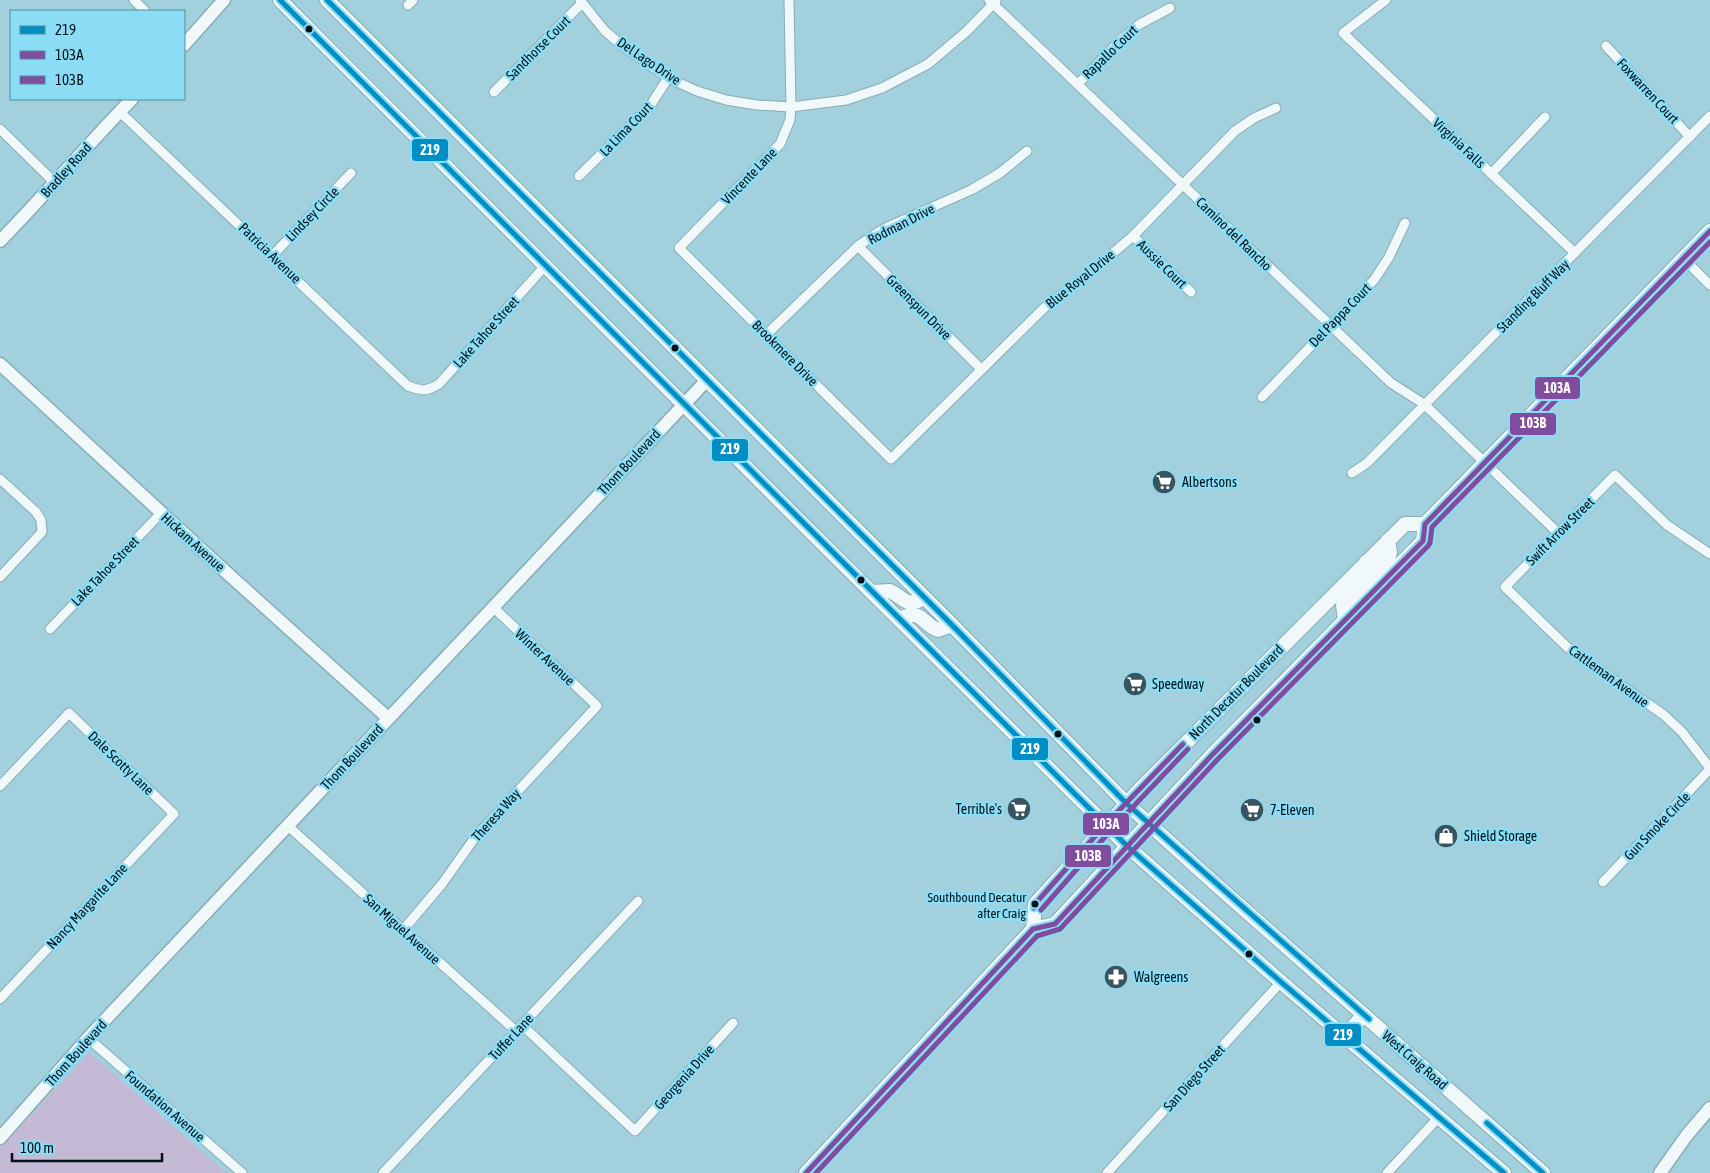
<svg xmlns="http://www.w3.org/2000/svg" width="1710" height="1173" viewBox="0 0 1710 1173" font-family="'Asap Condensed',sans-serif">
<style>
.green{fill:#c5bad5}
.lines{fill:none;stroke-linecap:round;stroke-linejoin:round}
.street-casing{stroke:#88acb6;stroke-width:11}
.secondary-casing{stroke:#88acb6;stroke-width:15}
.primary-casing{stroke:#88acb6;stroke-width:16}
.street{stroke:#f1f8fa;stroke-width:9}
.secondary{stroke:#f1f8fa;stroke-width:12}
.primary{stroke:#f1f8fa;stroke-width:14}
.bus-1-casing{stroke:#8bddf5;stroke-width:9}
.bus-2-casing{stroke:#8bddf5;stroke-width:9}
.bus-3-casing{stroke:#8bddf5;stroke-width:9}
.bus-1{stroke:#008ec4;stroke-width:5}
.bus-2{stroke:#804c9e;stroke-width:5}
.bus-3{stroke:#804c9e;stroke-width:5}
.bus-dot{fill:#001219;stroke:#8bddf5;stroke-width:2}
.labels{text-anchor:middle;dominant-baseline:central;stroke-width:5;stroke-linejoin:round;paint-order:stroke}
.bus-label{font-size:13px;fill:#001219;stroke:#8bddf5;text-anchor:end}
.street-label{font-size:14px;fill:#001219;stroke:#8bddf5}
.poi-label{font-size:14px;fill:#001219;stroke:#8bddf5;text-anchor:start}
.line-badge{stroke:#8bddf5;stroke-width:2}
.badge-label{font-size:14px;text-anchor:middle;font-weight:bold;fill:#fff}
</style>
<rect width="100%" height="100%" fill="#a3d0dd"/>
<path class="green" d="M89 1052 226 1173H0V1149Z"/>
<g class="lines">
<g class="street-casing">
<g id="street">
<path d="M134 0 145 11"/>
<path d="M580 0 605 31 625 48 668 78 697 91 726 100 757 105 791 107 846 100 882 88 928 64 967 31 996 1"/>
<path d="M789 0 791 107 790 120 780 144 679 248 891 459 1044 308 1093 270 1133 236 1235 131 1254 118 1276 108"/>
<path d="M989 0 1391 383 1424 404 1558 533"/>
<path d="M1386 0 1343 33 1575 253"/>
<path d="M408 5 413 0"/>
<path d="M1606 46 1690 137"/>
<path d="M1078 84 1120 40 1140 24 1170 8"/>
<path d="M494 92 582 3"/>
<path d="M120 112 408 386C423 391 425 392 439 384L545 266"/>
<path d="M0 129 54 182"/>
<path d="M1491 174 1545 117"/>
<path d="M579 176 650 106 668 78"/>
<path d="M1133 236 1191 292"/>
<path d="M858 246 981 369"/>
<path d="M272 256 351 173"/>
<path d="M1683 258 1710 285"/>
<path d="M766 335 858 246 883 229 971 190 1000 173 1027 151"/>
<path d="M1262 397 1374 280 1389 257 1405 223"/>
<path d="M1352 473 1367 463 1710 116"/>
<path d="M0 479 36 512 41 520 42 532 0 577"/>
<path d="M1710 554 1667 525 1615 475 1505 587 1567 647 1664 715 1682 732 1710 768"/>
<path d="M50 629 161 513"/>
<path d="M0 786 69 713 174 814 0 999"/>
<path d="M288 826 516 1031"/>
<path d="M1603 882 1710 769"/>
<path d="M403 930 442 884 476 836 597 706 493 607"/>
<path d="M522 1025 635 1131 733 1023"/>
<path d="M88 1038 242 1173"/>
<path d="M383 1173 638 901"/>
<path d="M1107 1173 1281 982"/>
<path d="M1387 1173 1439 1117"/>
</g>
</g>
<g class="secondary-casing">
<g id="secondary">
<path d="M184 45 224 0"/>
<path d="M0 241C45 195 87 145 132 99"/>
<path d="M0 364 216 563 388 718"/>
<path d="M0 1138 88 1038 707 380"/>
<path d="M1660 1173 1687 1135 1710 1108"/>
</g>
</g>
<g class="primary-casing">
<g id="primary">
<path d="M280 0 806 527 1127 846 1281 982 1504 1173"/>
<path d="M327 0 952 625 1126 803 1212 881 1543 1173"/>
<path d="M1369 589C1369 574 1381 568 1389 556L1390 552 1388 540"/>
<path d="M872 592 890 591C906 599 905 608 924 598"/>
<path d="M899 619C924 608 920 623 938 630L952 625"/>
<path d="M1345 620 1343 605 1362 585 1366 562"/>
<path d="M1033 929 1035 904 1140 789 1405 524H1425"/>
<path d="M1344 1036 1364 1015"/>
<path d="M806 1173 1033 929 1055 924 1212 755 1423 541 1425 524 1710 231"/>
</g>
</g>
<use href="#street" class="street"/>
<use href="#secondary" class="secondary"/>
<use href="#primary" class="primary"/>
<g class="bus-1-casing">
<g id="bus-1">
<path d="M280 0 1127 846 1281 982 1504 1173"/>
<path d="M327 0 952 625 1126 803 1369 1019"/>
<path d="M1487 1123 1543 1173"/>
</g>
</g>
<g class="bus-2-casing">
<g id="bus-2">
<path d="M1034 908 1035 904 1105 825 1183 744"/>
<path d="M806 1173 1033 929 1055 924 1212 755 1423 541 1425 524 1710 231"/>
</g>
</g>
<g class="bus-3-casing">
<g id="bus-3">
<path d="M1041 910 1111 830 1188 749"/>
<path d="M816 1173 1037 936 1060 929 1217 760 1428 546 1430 543 1432 527 1710 242"/>
</g>
</g>
<use href="#bus-1" class="bus-1"/>
<use href="#bus-2" class="bus-2"/>
<use href="#bus-3" class="bus-3"/>
</g>
<defs>
<g id="supermarket-disc" transform="scale(1.25)"><circle r="9.5" fill="#39545e" stroke="#8bddf5"/><path d="M-6-5.5h2.5l.6 2H6L4.5 2H-2.5L-4.4-4H-6ZM-1.5 3.2a1.3 1.3 0 1 0 .1 0ZM3 3.2a1.3 1.3 0 1 0 .1 0Z" fill="#fff"/></g>
<g id="shop-disc" transform="scale(1.25)"><circle r="9.5" fill="#39545e" stroke="#8bddf5"/><path d="M-5-2.5h2.3a2.7 3.5 0 0 1 5.4 0H5L5.5 6h-11ZM-1.5-2.5h3a1.5 2.3 0 0 0-3 0Z" fill="#fff"/></g>
<g id="pharmacy-disc" transform="scale(1.25)"><circle r="9.5" fill="#39545e" stroke="#8bddf5"/><path d="M-2-6h4v4h4v4h-4v4h-4v-4h-4v-4h4Z" fill="#fff"/></g>
</defs>
<g fill-rule="evenodd">
<use href="#supermarket-disc" x="1164" y="482"/>
<use href="#supermarket-disc" x="1135" y="684"/>
<use href="#supermarket-disc" x="1019" y="809"/>
<use href="#supermarket-disc" x="1252" y="810"/>
<use href="#shop-disc" x="1446" y="836"/>
<use href="#pharmacy-disc" x="1116" y="977"/>
</g>
<g class="bus-dot">
<circle cx="309" cy="29" r="4.5"/>
<circle cx="675" cy="348" r="4.5"/>
<circle cx="861" cy="580" r="4.5"/>
<circle cx="1257" cy="720" r="4.5"/>
<circle cx="1058" cy="734" r="4.5"/>
<circle cx="1035" cy="904" r="4.5"/>
<circle cx="1249" cy="954" r="4.5"/>
</g>
<g class="labels">
<g class="bus-label">
<text x="1026" y="897">Southbound Decatur<tspan x="1026" dy="16">after Craig</tspan></text>
</g>
<g class="street-label">
<text transform="translate(538 48) rotate(-45)">Sandhorse Court</text>
<text transform="translate(1110 52) rotate(-44)">Rapallo Court</text>
<text transform="translate(649 61) rotate(34)">Del Lago Drive</text>
<text transform="translate(1648 91) rotate(47)">Foxwarren Court</text>
<text transform="translate(626 129) rotate(-46)">La Lima Court</text>
<text transform="translate(1459 143) rotate(43)">Virginia Falls</text>
<text transform="translate(66 170) rotate(-48)">Bradley Road</text>
<text transform="translate(749 176) rotate(-46)">Vincente Lane</text>
<text transform="translate(312 214) rotate(-46)">Lindsey Circle</text>
<text transform="translate(901 224) rotate(-27)">Rodman Drive</text>
<text transform="translate(1234 234) rotate(44)">Camino del Rancho</text>
<text transform="translate(270 253) rotate(44)">Patricia Avenue</text>
<text transform="translate(1162 264) rotate(44)">Aussie Court</text>
<text transform="translate(1080 279) rotate(-39)">Blue Royal Drive</text>
<text transform="translate(1533 296) rotate(-45)">Standing Bluff Way</text>
<text transform="translate(919 307) rotate(45)">Greenspun Drive</text>
<text transform="translate(1340 315) rotate(-46)">Del Pappa Court</text>
<text transform="translate(486 332) rotate(-48)">Lake Tahoe Street</text>
<text transform="translate(785 353) rotate(45)">Brookmere Drive</text>
<text transform="translate(629 462) rotate(-47)">Thom Boulevard</text>
<text transform="translate(1560 531) rotate(-45)">Swift Arrow Street</text>
<text transform="translate(193 542) rotate(42)">Hickam Avenue</text>
<text transform="translate(105 571) rotate(-46)">Lake Tahoe Street</text>
<text transform="translate(545 657) rotate(43)">Winter Avenue</text>
<text transform="translate(1609 676) rotate(36)">Cattleman Avenue</text>
<text transform="translate(1236 692) rotate(-45)">North Decatur Boulevard</text>
<text transform="translate(352 757) rotate(-47)">Thom Boulevard</text>
<text transform="translate(121 763) rotate(44)">Dale Scotty Lane</text>
<text transform="translate(496 815) rotate(-48)">Theresa Way</text>
<text transform="translate(1657 826) rotate(-46)">Gun Smoke Circle</text>
<text transform="translate(87 906) rotate(-47)">Nancy Margarite Lane</text>
<text transform="translate(402 929) rotate(42)">San Miguel Avenue</text>
<text transform="translate(511 1037) rotate(-47)">Tuffer Lane</text>
<text transform="translate(76 1053) rotate(-48)">Thom Boulevard</text>
<text transform="translate(1415 1060) rotate(41)">West Craig Road</text>
<text transform="translate(684 1077) rotate(-48)">Georgenia Drive</text>
<text transform="translate(1194 1078) rotate(-48)">San Diego Street</text>
<text transform="translate(165 1106) rotate(41)">Foundation Avenue</text>
</g>
<g class="poi-label">
<text x="1182" y="482">Albertsons</text>
<text x="1152" y="684">Speedway</text>
<text x="1002" y="809" text-anchor="end">Terrible's</text>
<text x="1270" y="810">7-Eleven</text>
<text x="1464" y="836">Shield Storage</text>
<text x="1134" y="977">Walgreens</text>
</g>
</g>
<g class="line-badge">
<rect x="411" y="138" width="38" height="24" rx="5" fill="#008ec4"/>
<rect x="1534" y="376" width="47" height="24" rx="5" fill="#804c9e"/>
<rect x="1509" y="412" width="48" height="24" rx="5" fill="#804c9e"/>
<rect x="711" y="438" width="38" height="24" rx="5" fill="#008ec4"/>
<rect x="1011" y="737" width="38" height="24" rx="5" fill="#008ec4"/>
<rect x="1082" y="812" width="48" height="24" rx="5" fill="#804c9e"/>
<rect x="1064" y="844" width="48" height="24" rx="5" fill="#804c9e"/>
<rect x="1324" y="1023" width="38" height="24" rx="5" fill="#008ec4"/>
</g>
<g class="badge-label">
<text x="430" y="155">219</text>
<text x="1557" y="393">103A</text>
<text x="1533" y="428">103B</text>
<text x="730" y="454">219</text>
<text x="1030" y="754">219</text>
<text x="1106" y="829">103A</text>
<text x="1088" y="861">103B</text>
<text x="1343" y="1040">219</text>
</g>
<rect x="10" y="10" width="175" height="90" fill="#8bddf5" stroke="#538c9d"/>
<rect x="20" y="26" width="25" height="8" fill="#008ec4" stroke="#538c9d"/>
<text x="55" y="35" font-size="15" fill="#001219">219</text>
<rect x="20" y="51" width="25" height="8" fill="#804c9e" stroke="#538c9d"/>
<text x="55" y="60" font-size="15" fill="#001219">103A</text>
<rect x="20" y="76" width="25" height="8" fill="#804c9e" stroke="#538c9d"/>
<text x="55" y="85" font-size="15" fill="#001219">103B</text>
<path d="M12 1153v8h150v-8" fill="none" stroke="#001219" stroke-width="2.5"/>
<text x="20" y="1153" font-size="15" fill="#001219" stroke="#8bddf5" stroke-width="4" paint-order="stroke">100 m</text>
</svg>
